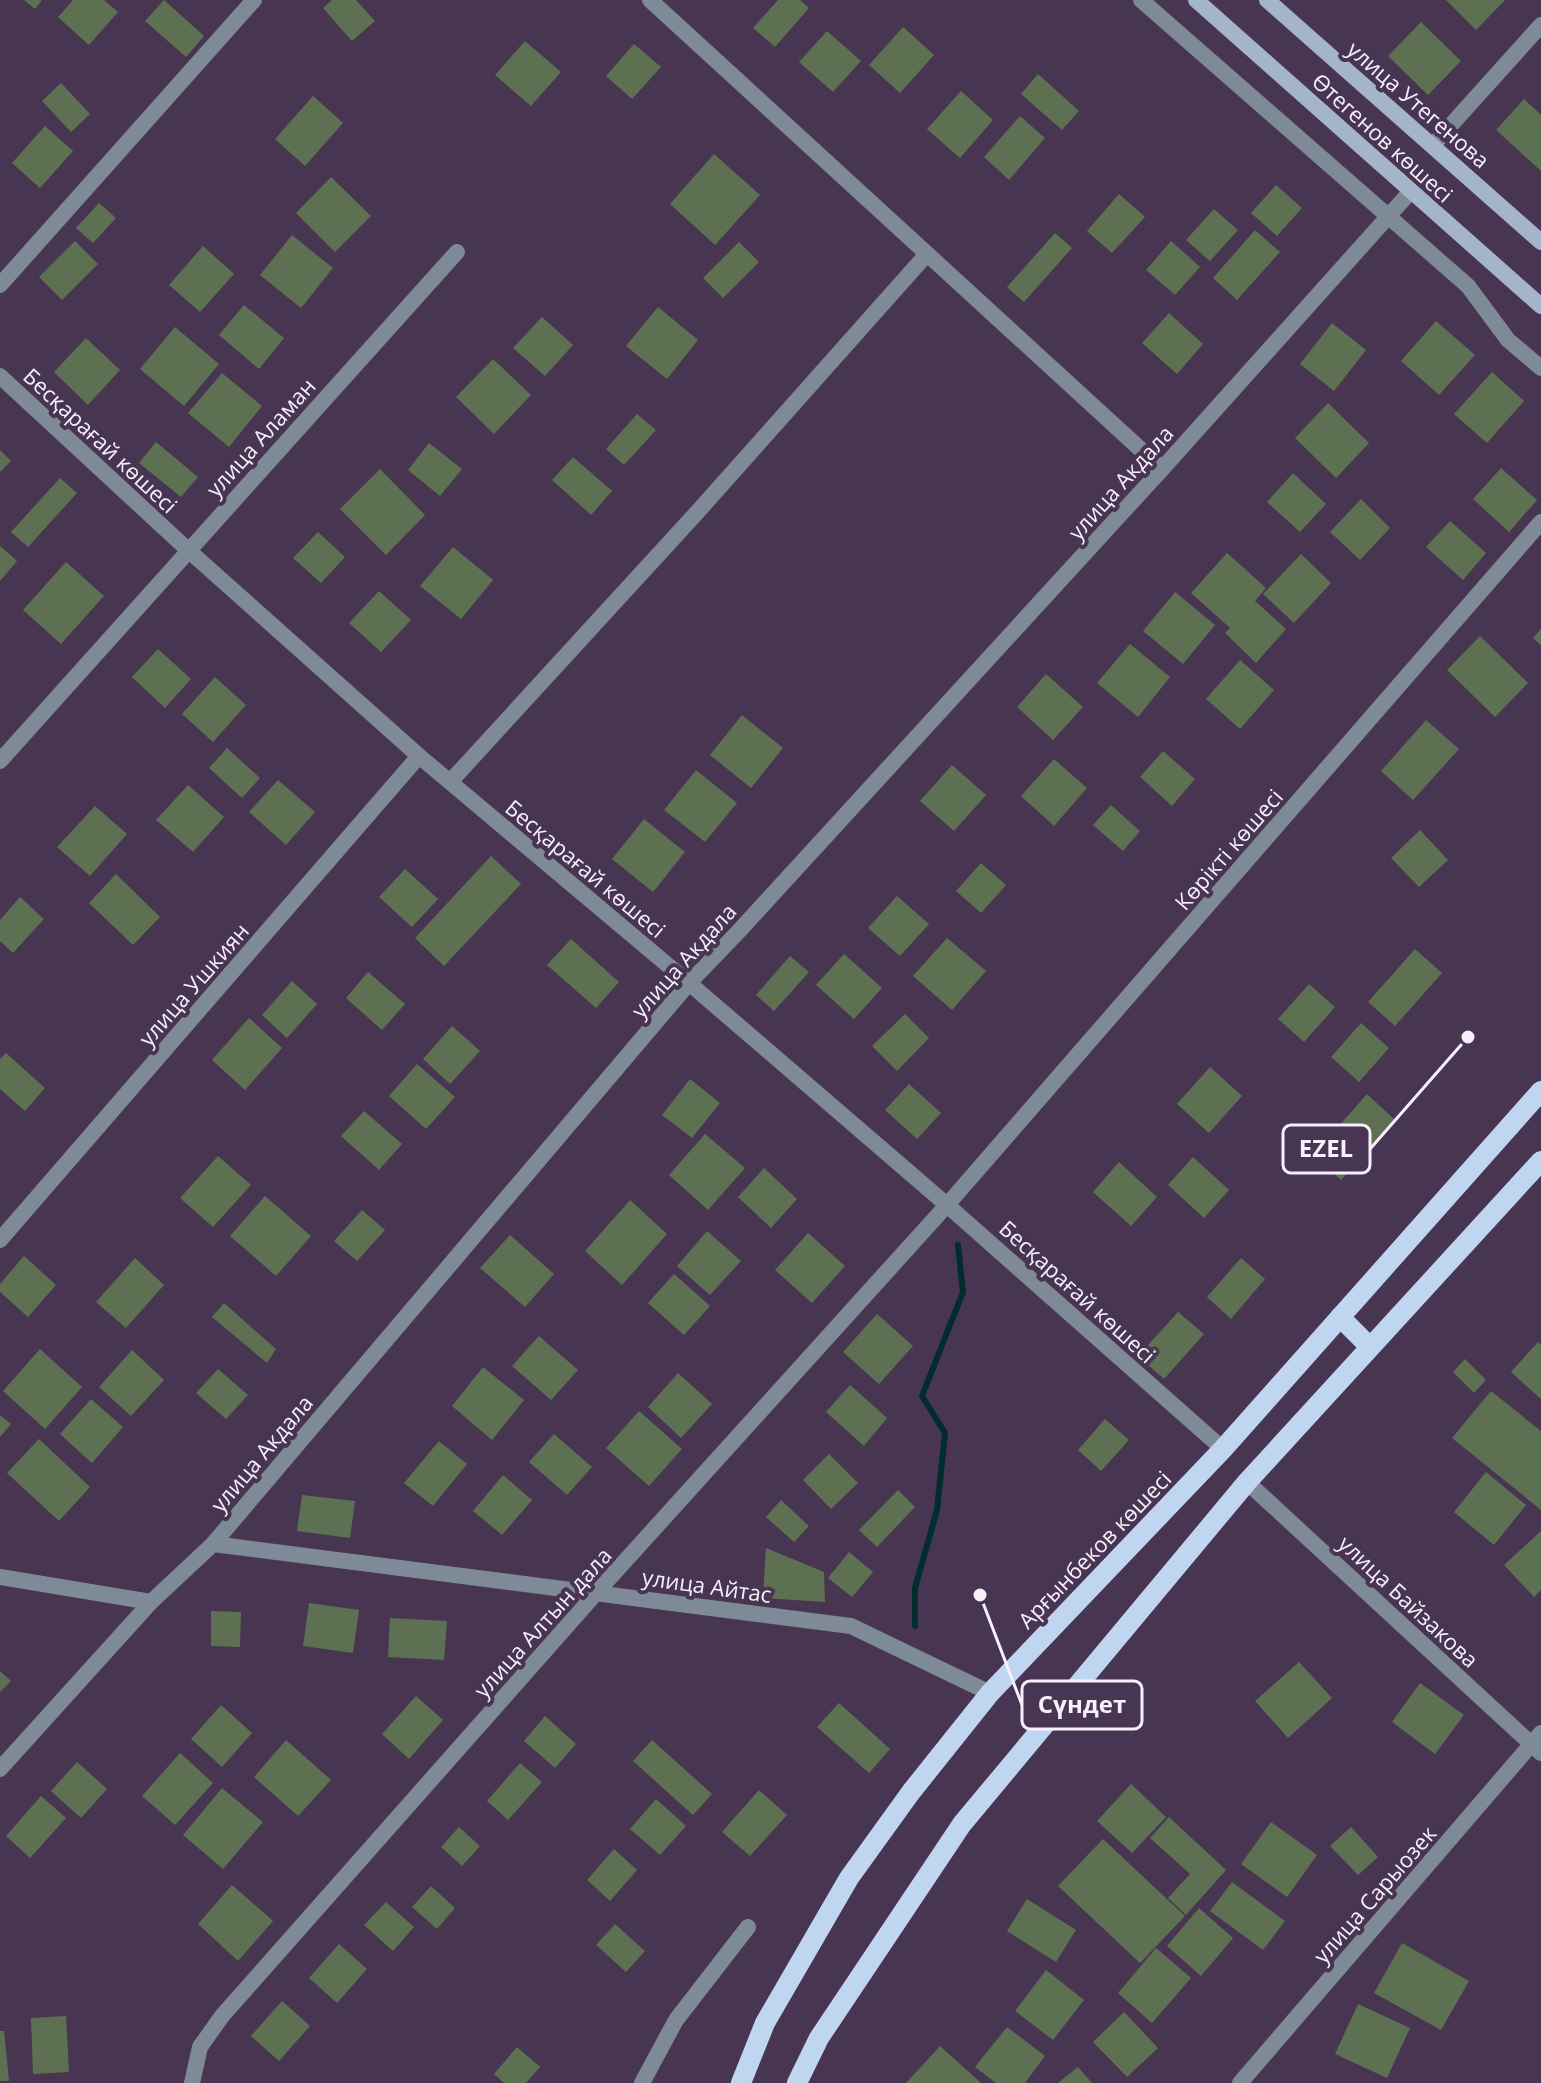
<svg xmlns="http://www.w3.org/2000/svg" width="1541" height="2083" viewBox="0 0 1541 2083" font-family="'Open Sans',sans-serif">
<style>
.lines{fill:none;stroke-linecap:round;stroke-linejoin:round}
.stream{stroke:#012d2d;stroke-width:6}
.building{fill:#5d7152}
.minor{stroke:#7f8a97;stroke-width:16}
.secondary{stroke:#a4b4ca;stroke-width:16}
.primary{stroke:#c0d5f0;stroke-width:20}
.labels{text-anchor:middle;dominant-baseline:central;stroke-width:8;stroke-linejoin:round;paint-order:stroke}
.street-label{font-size:22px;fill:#f8effd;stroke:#483551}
.leader{fill:none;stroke:#f8effd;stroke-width:3}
.callout-dot{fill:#f8effd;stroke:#483551;stroke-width:3}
.callout{fill:#483551;stroke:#f8effd;stroke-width:3}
.callout-label{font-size:24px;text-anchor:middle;font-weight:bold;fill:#f8effd}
</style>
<rect width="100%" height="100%" fill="#483551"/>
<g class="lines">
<path class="stream" d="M915 1626V1588L937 1510 945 1433 922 1396 963 1292 958 1245"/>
</g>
<g class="building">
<path d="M24 0H42L35 9Z"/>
<path d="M73 0H104L118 12 89 45 58 17Z"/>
<path d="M164 0 204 36 186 57 145 21Z"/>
<path d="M332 0H356L375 21 352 41 323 8Z"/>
<path d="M778 0H800L809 8 775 47 753 28Z"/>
<path d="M1446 0H1505L1476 30Z"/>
<path d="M1421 22 1461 61 1428 95 1388 56Z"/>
<path d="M903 27 934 55 900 93 869 65Z"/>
<path d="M827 31 861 61 833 92 799 62Z"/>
<path d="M525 41 561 72 531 106 495 75Z"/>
<path d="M634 44 661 67 632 99 606 76Z"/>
<path d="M1038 74 1079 111 1062 130 1021 94Z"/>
<path d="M61 83 90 114 71 132 42 101Z"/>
<path d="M961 91 993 120 960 158 927 129Z"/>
<path d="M313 96 343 123 305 166 275 139Z"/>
<path d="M1524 99 1541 115V171L1496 130Z"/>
<path d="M1020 116 1045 138 1009 180 984 157Z"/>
<path d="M45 126 73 151 40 188 12 163Z"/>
<path d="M714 154 760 195 715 245 670 204Z"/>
<path d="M331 177 371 216 335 252 296 213Z"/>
<path d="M1276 185 1302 208 1277 236 1251 213Z"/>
<path d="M1119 194 1145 217 1112 253 1087 231Z"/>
<path d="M99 203 116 218 93 243 76 228Z"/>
<path d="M1214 209 1238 230 1210 261 1186 240Z"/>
<path d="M1255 230 1280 252 1237 300 1213 278Z"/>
<path d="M1055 233 1072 248 1024 302 1007 287Z"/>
<path d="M292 235 333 268 301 308 260 275Z"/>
<path d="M75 241 98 264 62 300 39 277Z"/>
<path d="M1171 241 1200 267 1175 295 1146 270Z"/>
<path d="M739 242 759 262 723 298 703 278Z"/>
<path d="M203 246 234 274 200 312 169 285Z"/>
<path d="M244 305 284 338 259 369 219 335Z"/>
<path d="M658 307 698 340 667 379 626 346Z"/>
<path d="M1169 313 1203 344 1177 374 1142 343Z"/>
<path d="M542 317 573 345 545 376 513 348Z"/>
<path d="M1436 321 1475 355 1439 395 1401 361Z"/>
<path d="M1332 323 1366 350 1334 391 1300 364Z"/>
<path d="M175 327 219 364 184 406 140 369Z"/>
<path d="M86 338 120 370 88 405 54 372Z"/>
<path d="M493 359 531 395 494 434 456 397Z"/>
<path d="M1492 372 1524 401 1487 443 1454 414Z"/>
<path d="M222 373 262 406 229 447 188 413Z"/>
<path d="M1328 403 1369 443 1336 478 1295 438Z"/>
<path d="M637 414 656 430 624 465 606 449Z"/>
<path d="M156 442 198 477 181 497 139 463Z"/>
<path d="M429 443 462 469 440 496 408 470Z"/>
<path d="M0 450 11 461 0 472Z"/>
<path d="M573 457 612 491 591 515 552 480Z"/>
<path d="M1501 468 1537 500 1509 532 1473 499Z"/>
<path d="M380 469 425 515 386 555 340 509Z"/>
<path d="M1293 473 1326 504 1300 532 1267 502Z"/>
<path d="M60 478 77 493 28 547 11 532Z"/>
<path d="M1361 499 1390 528 1360 560 1330 532Z"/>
<path d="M1450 521 1486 553 1463 580 1426 547Z"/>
<path d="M318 532 345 557 321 583 293 558Z"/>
<path d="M0 546 17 561 0 581Z"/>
<path d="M453 547 493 580 461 619 420 586Z"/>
<path d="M1227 553 1266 588 1255 601 1286 629 1256 663 1225 633 1230 628 1191 593Z"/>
<path d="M1301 554 1331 583 1294 623 1263 594Z"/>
<path d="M66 562 104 596 61 644 23 610Z"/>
<path d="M379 591 411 620 381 652 349 623Z"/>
<path d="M1175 592 1215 625 1183 664 1143 631Z"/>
<path d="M1541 629V645L1533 638Z"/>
<path d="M1480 636 1528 683 1495 717 1447 670Z"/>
<path d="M1130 644 1170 677 1138 717 1097 683Z"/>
<path d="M158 649 191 679 165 708 132 677Z"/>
<path d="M1240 660 1274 690 1240 729 1206 699Z"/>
<path d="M1046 674 1083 707 1053 740 1017 707Z"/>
<path d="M215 677 246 705 213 742 182 714Z"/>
<path d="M742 715 783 748 751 788 710 755Z"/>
<path d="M1426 720 1459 749 1413 800 1381 771Z"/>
<path d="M227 748 260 778 242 798 209 768Z"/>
<path d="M1163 751 1195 779 1172 806 1140 777Z"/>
<path d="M1054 759 1087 788 1054 826 1021 796Z"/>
<path d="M952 765 986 795 954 831 920 801Z"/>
<path d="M696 770 737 803 705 842 664 810Z"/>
<path d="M278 780 315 812 286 845 249 812Z"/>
<path d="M188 785 224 817 193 852 156 820Z"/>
<path d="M1111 805 1140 831 1123 851 1093 825Z"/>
<path d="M95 806 127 834 90 876 57 847Z"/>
<path d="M644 819 685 852 653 892 612 859Z"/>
<path d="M1420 830 1448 860 1419 887 1391 858Z"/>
<path d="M491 856 521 884 444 966 415 938Z"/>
<path d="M981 863 1006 885 981 913 956 891Z"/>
<path d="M405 869 438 899 412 927 379 897Z"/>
<path d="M116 874 160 917 133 945 89 903Z"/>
<path d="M897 896 929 924 900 956 868 928Z"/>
<path d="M20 897 44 919 13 953 0 941V920Z"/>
<path d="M947 938 986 971 952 1010 913 976Z"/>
<path d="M571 939 619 982 596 1008 547 965Z"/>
<path d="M1415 949 1442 973 1395 1026 1368 1002Z"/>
<path d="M844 954 882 988 854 1019 816 985Z"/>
<path d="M790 956 809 972 774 1011 756 995Z"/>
<path d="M368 972 405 1004 382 1030 346 998Z"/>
<path d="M292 981 317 1004 287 1038 262 1015Z"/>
<path d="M1309 984 1335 1007 1304 1042 1278 1019Z"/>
<path d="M905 1014 929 1038 897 1071 872 1046Z"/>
<path d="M249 1018 282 1048 245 1090 212 1060Z"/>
<path d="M1361 1023 1389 1048 1359 1082 1331 1057Z"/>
<path d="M452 1026 480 1051 450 1084 423 1059Z"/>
<path d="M6 1053 45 1088 25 1111 0 1089V1059Z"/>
<path d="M417 1064 455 1097 426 1129 389 1096Z"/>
<path d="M1210 1067 1242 1096 1209 1133 1177 1104Z"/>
<path d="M690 1079 720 1103 692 1138 662 1115Z"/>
<path d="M909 1084 941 1113 917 1139 885 1110Z"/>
<path d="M1367 1094 1395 1120 1341 1180 1313 1155Z"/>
<path d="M364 1111 402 1144 379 1170 341 1136Z"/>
<path d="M705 1134 745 1168 708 1210 669 1175Z"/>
<path d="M218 1156 251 1185 213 1227 180 1198Z"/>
<path d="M1193 1157 1229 1190 1204 1218 1168 1185Z"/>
<path d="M1119 1162 1157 1197 1131 1226 1093 1192Z"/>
<path d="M764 1168 797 1199 771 1228 738 1197Z"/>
<path d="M265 1196 311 1236 276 1276 230 1236Z"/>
<path d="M630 1200 667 1234 622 1285 585 1251Z"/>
<path d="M362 1210 385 1230 357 1261 334 1241Z"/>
<path d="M707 1231 741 1261 710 1295 677 1266Z"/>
<path d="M808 1233 845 1266 812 1303 775 1270Z"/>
<path d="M510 1235 554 1274 525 1307 480 1268Z"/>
<path d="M24 1256 56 1285 28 1317 0 1292V1284Z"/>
<path d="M135 1258 164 1285 126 1328 96 1302Z"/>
<path d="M1241 1258 1265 1279 1231 1319 1207 1297Z"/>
<path d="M674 1274 710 1306 684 1335 648 1303Z"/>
<path d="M224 1303 276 1349 267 1363 212 1317Z"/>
<path d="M1178 1312 1204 1334 1164 1379 1138 1356Z"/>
<path d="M877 1314 913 1346 879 1384 843 1352Z"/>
<path d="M539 1336 578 1370 551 1400 512 1366Z"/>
<path d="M1538 1342 1541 1345V1399L1511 1372Z"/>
<path d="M40 1349 82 1387 45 1429 3 1391Z"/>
<path d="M132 1350 164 1380 131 1416 99 1387Z"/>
<path d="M1465 1359 1486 1380 1474 1393 1453 1372Z"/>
<path d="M483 1367 524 1400 492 1440 452 1406Z"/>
<path d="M218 1369 248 1395 226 1419 196 1393Z"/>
<path d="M678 1373 712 1404 681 1438 648 1407Z"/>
<path d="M850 1385 887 1418 864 1446 826 1412Z"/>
<path d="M1491 1391 1541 1431V1510L1452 1438Z"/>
<path d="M91 1399 123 1427 92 1463 60 1434Z"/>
<path d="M639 1411 682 1449 649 1486 606 1448Z"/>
<path d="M0 1415 11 1424 0 1437Z"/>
<path d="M1105 1419 1129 1440 1101 1471 1078 1450Z"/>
<path d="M554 1434 592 1467 567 1495 529 1462Z"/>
<path d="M39 1439 90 1487 59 1521 7 1473Z"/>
<path d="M439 1441 467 1464 433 1506 404 1483Z"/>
<path d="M829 1454 858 1483 831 1509 803 1480Z"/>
<path d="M1486 1472 1526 1505 1494 1545 1454 1512Z"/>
<path d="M503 1475 532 1500 502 1535 473 1511Z"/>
<path d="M898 1490 915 1507 877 1547 859 1530Z"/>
<path d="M302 1495 355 1501 350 1538 297 1531Z"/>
<path d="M781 1500 809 1526 794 1542 766 1517Z"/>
<path d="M1541 1531V1590L1534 1597 1504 1565Z"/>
<path d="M766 1548 824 1572 825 1602 763 1598Z"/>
<path d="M849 1552 873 1572 852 1597 828 1578Z"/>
<path d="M309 1603 359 1610 353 1653 303 1646Z"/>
<path d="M211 1611 241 1612 240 1647 211 1646Z"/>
<path d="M390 1618 447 1621 444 1660 388 1657Z"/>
<path d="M1299 1662 1332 1698 1288 1738 1255 1701Z"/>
<path d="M0 1671 11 1681 0 1692Z"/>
<path d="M1420 1683 1464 1715 1435 1754 1392 1722Z"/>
<path d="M416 1696 443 1720 409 1759 382 1734Z"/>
<path d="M839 1703 890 1749 869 1773 817 1727Z"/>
<path d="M221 1705 252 1733 222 1767 191 1739Z"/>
<path d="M545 1716 576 1744 555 1768 524 1741Z"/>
<path d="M286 1740 331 1780 298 1816 254 1777Z"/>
<path d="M652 1740 712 1794 693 1815 633 1761Z"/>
<path d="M180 1753 213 1783 175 1825 142 1796Z"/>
<path d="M77 1762 107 1789 81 1818 51 1791Z"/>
<path d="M520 1763 542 1782 508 1820 487 1801Z"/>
<path d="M1131 1784 1166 1817 1132 1853 1097 1821Z"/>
<path d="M222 1788 263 1822 223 1869 183 1835Z"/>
<path d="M759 1790 787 1815 750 1856 722 1832Z"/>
<path d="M41 1796 66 1818 30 1858 6 1836Z"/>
<path d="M656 1799 686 1826 660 1855 630 1829Z"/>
<path d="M1169 1817 1226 1870 1186 1915 1168 1898 1190 1874 1150 1838Z"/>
<path d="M1271 1822 1317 1855 1287 1897 1241 1864Z"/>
<path d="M459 1827 480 1846 462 1866 441 1847Z"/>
<path d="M1351 1827 1378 1857 1358 1875 1330 1846Z"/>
<path d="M1103 1839 1185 1916 1140 1963 1058 1886Z"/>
<path d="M614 1849 637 1870 610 1901 587 1880Z"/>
<path d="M1232 1882 1285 1921 1263 1950 1210 1911Z"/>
<path d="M232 1885 273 1921 238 1961 198 1924Z"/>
<path d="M431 1886 455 1908 437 1929 412 1907Z"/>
<path d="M1027 1899 1076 1930 1056 1962 1007 1931Z"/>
<path d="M386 1902 414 1927 393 1951 364 1925Z"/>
<path d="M1199 1908 1233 1938 1201 1976 1167 1946Z"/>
<path d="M615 1924 645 1951 626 1972 596 1945Z"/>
<path d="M1402 1943 1469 1981 1441 2030 1374 1993Z"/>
<path d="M339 1944 367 1969 337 2003 309 1978Z"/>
<path d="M1156 1948 1191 1978 1152 2023 1118 1993Z"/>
<path d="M1046 1970 1084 2000 1053 2040 1015 2011Z"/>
<path d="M282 2001 310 2026 279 2061 251 2036Z"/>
<path d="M1358 2004 1410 2028 1387 2078 1335 2054Z"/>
<path d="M1124 2012 1158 2048 1127 2077 1093 2042Z"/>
<path d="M66 2016 69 2072 33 2074 31 2018Z"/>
<path d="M1007 2027 1045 2056 1025 2083H996L975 2067Z"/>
<path d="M0 2031H4L9 2081H0Z"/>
<path d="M940 2046 981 2083H906Z"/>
<path d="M517 2047 540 2067 526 2083H504L494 2074Z"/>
<path d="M1078 2067 1092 2083H1058Z"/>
</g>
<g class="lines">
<g class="minor">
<path d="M650 0 1162 469"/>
<path d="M1141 0 1468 286 1508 340 1541 368"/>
<path d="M1433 145 1541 25"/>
<path d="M0 285 254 0"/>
<path d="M0 376 188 550 419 756 689 983 947 1205 1223 1449"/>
<path d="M0 761 457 252"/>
<path d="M450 782 701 508 927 254"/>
<path d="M0 1240 419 756"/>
<path d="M1247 1482 1541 1753"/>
<path d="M213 1544 851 1626 990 1693"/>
<path d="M0 1577 151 1602"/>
<path d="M0 1769 151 1602 213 1544 689 983 739 931 1162 469 1411 191"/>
<path d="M192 2083 200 2047 222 2016 597 1592 947 1205 1541 522"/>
<path d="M642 2083 676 2020 748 1927"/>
<path d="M1240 2083 1541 1733"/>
</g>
<g class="secondary">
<path d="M1196 0 1541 306"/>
<path d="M1267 0 1541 242"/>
</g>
<g class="primary">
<path d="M1340 1317 1370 1347"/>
<path d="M741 2083 765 2023 849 1878 911 1792 990 1693 1223 1449 1541 1091"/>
<path d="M797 2083 819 2038 962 1824 1247 1482 1541 1161"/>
</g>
</g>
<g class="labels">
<g class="street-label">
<text transform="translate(1419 104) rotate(41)">улица Утегенова</text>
<text transform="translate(1383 137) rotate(42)">Өтегенов көшесі</text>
<text transform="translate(260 437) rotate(-48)">улица Аламан</text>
<text transform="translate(101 440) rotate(43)">Бесқарағай көшесі</text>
<text transform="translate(1120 482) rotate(-48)">улица Акдала</text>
<text transform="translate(1228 849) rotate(-49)">Көрікті көшесі</text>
<text transform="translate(586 868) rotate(40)">Бесқарағай көшесі</text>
<text transform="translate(683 960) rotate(-48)">улица Акдала</text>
<text transform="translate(193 984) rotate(-49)">улица Ушкиян</text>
<text transform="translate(1078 1291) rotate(42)">Бесқарағай көшесі</text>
<text transform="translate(261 1453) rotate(-50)">улица Акдала</text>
<text transform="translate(1094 1549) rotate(-46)">Арғынбеков көшесі</text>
<text transform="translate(707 1585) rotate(8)">улица Айтас</text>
<text transform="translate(1409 1601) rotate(43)">улица Байзакова</text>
<text transform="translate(542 1622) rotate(-48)">улица Алтын дала</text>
<text transform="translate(1374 1894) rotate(-49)">улица Сарыозек</text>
</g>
</g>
<path class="leader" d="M1468 1037L1370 1149M980 1595L1022 1705"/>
<g class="callout-dot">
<circle cx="1468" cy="1037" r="8"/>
<circle cx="980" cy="1595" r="8"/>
</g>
<g class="callout">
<rect x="1283" y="1125" width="87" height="48" rx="8"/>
<rect x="1022" y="1681" width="120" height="48" rx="8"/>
</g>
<g class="callout-label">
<text x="1326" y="1157">EZEL</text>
<text x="1082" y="1713">Сүндет</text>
</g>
</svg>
